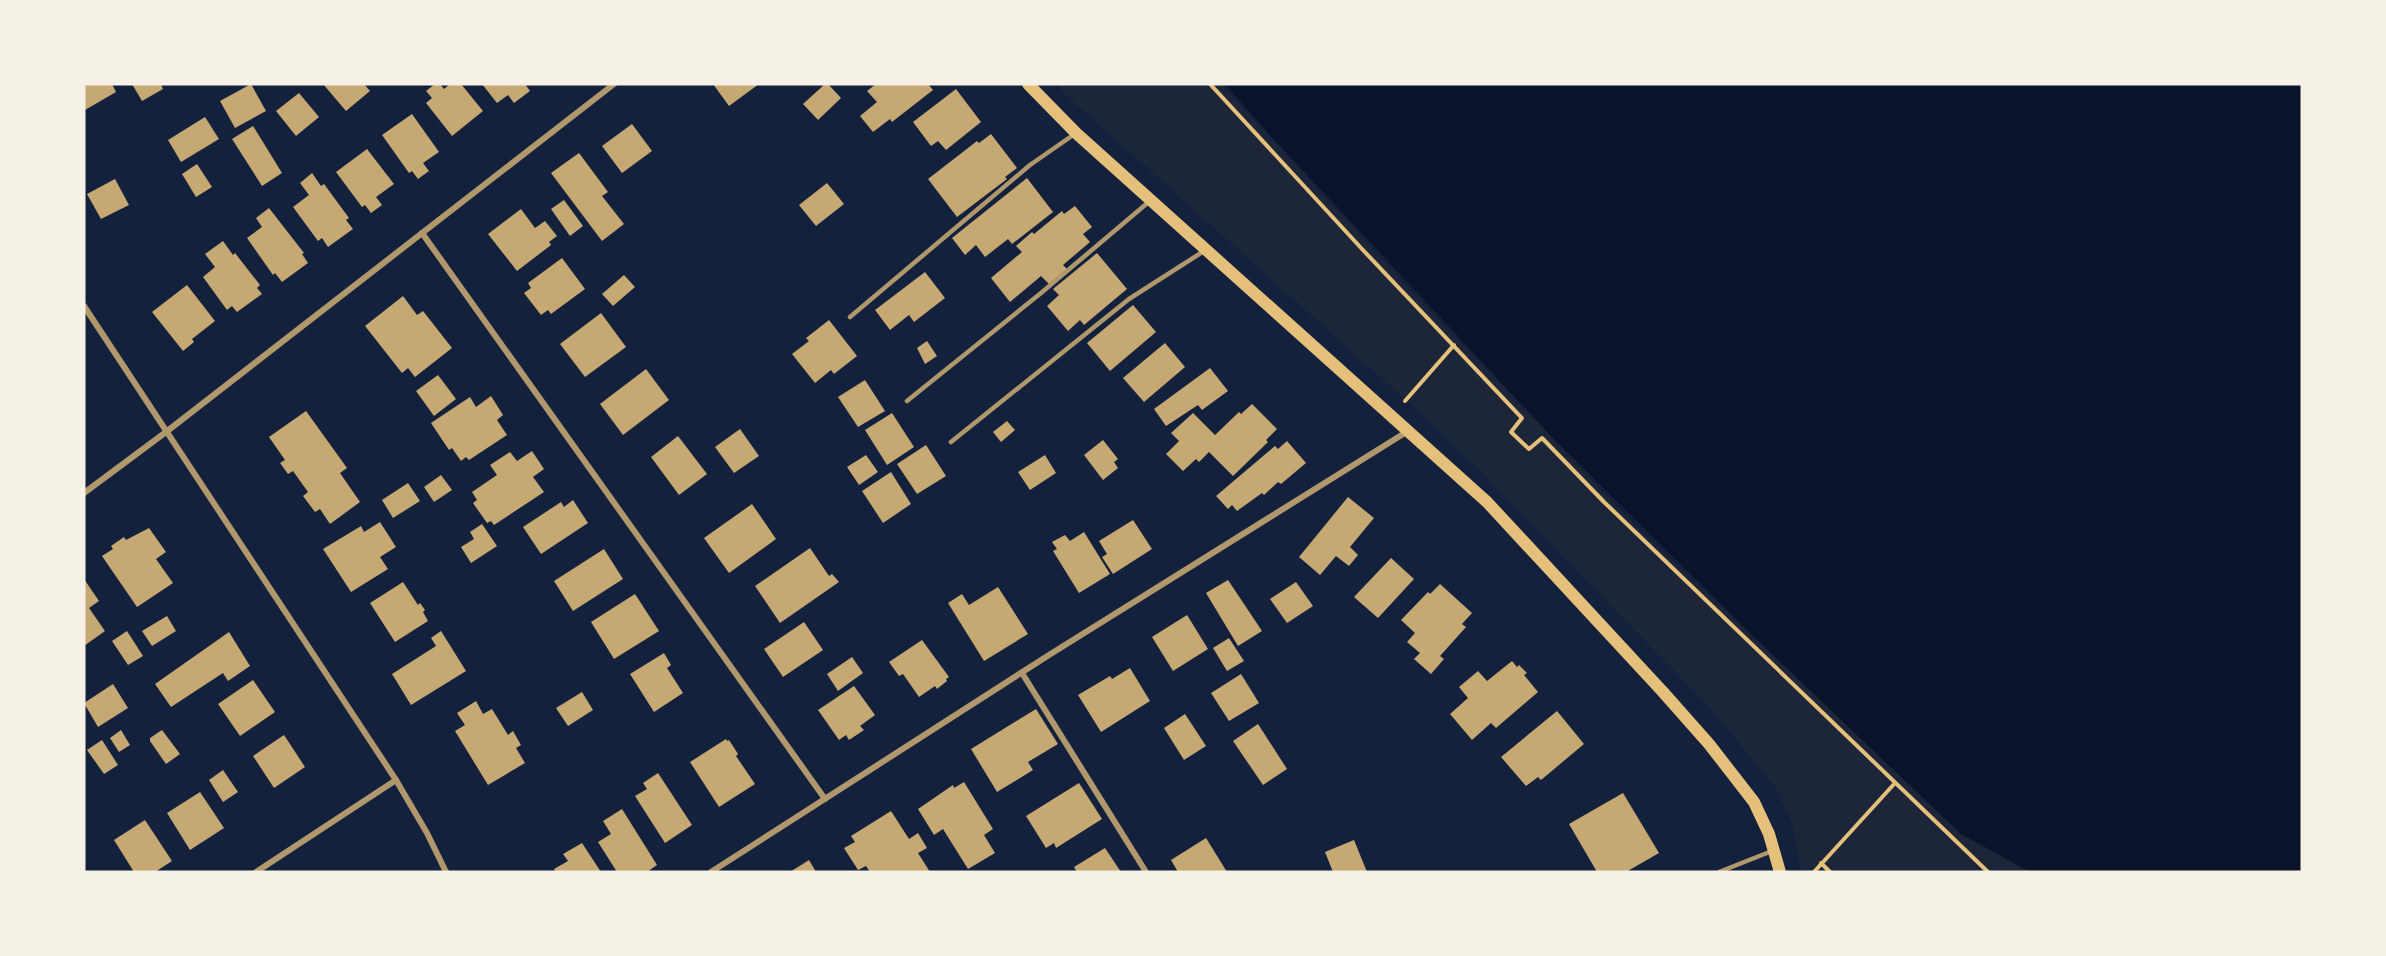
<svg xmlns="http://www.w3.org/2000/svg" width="2386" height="956" viewBox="0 0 2386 956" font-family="Barlow,sans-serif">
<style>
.green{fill:#1d2539}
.water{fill:#0b132b}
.building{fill:#c6a872}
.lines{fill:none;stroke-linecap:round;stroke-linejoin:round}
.path{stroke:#e5c07b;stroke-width:4}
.service{stroke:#b1986c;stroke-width:4.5}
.minor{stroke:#b1986c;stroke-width:6}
.secondary{stroke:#e5c07b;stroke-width:12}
</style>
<rect width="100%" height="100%" fill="#14213d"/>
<path class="green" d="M1056 84H1221L1413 293 1633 523 1961 833 2030 872H1801L1793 825 1776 788 1710 708 1446 436 1066 95Z"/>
<path class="water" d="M1225 84H2302V872H2030L1961 834 1752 635 1556 441 1269 134Z"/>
<g class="building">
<path d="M84 84H112L116 92 85 110Z"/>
<path d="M132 84H161L163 89 142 101Z"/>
<path d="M251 84 266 111 235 128 220 101Z"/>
<path d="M323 84H364L370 91 346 111Z"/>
<path d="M435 84H440L444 89 450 84H461L483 111 452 136 426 103 432 98 426 91Z"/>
<path d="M482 84H525L530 91 514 103 508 95 497 103Z"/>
<path d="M713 84H759L729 106Z"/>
<path d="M825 84H828L841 98 818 120 803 104Z"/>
<path d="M876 84H928L933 90 892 122 890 119 873 132 860 116 877 102 867 91Z"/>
<path d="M956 89 981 122 946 150 938 141 931 146 913 122Z"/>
<path d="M299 93 319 117 296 136 276 111Z"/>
<path d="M412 114 439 152 423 163 429 171 418 179 412 171 409 173 382 135Z"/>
<path d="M205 117 219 139 181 162 168 140Z"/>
<path d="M632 124 652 151 622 173 602 146Z"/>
<path d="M253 126 282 173 262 186 232 139Z"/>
<path d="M991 134 1017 168 1005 177 1007 179 957 217 928 179 977 141 979 143Z"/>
<path d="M367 149 394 184 376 197 382 205 371 213 365 205 362 207 336 172Z"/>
<path d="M579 153 608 192 602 196 624 224 602 241 551 173Z"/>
<path d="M197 164 212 187 196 197 182 174Z"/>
<path d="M312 173 321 186 324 184 349 218 346 220 353 229 328 247 322 238 318 241 293 207 309 195 300 183Z"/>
<path d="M1027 178 1053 212 1012 244 1008 239 985 257 976 245 965 255 952 238Z"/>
<path d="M115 179 129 205 101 219 87 194Z"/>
<path d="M827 183 844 204 816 226 799 205Z"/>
<path d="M564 200 583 226 570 236 551 209Z"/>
<path d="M1075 206 1092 227 1083 234 1090 242 1063 265 1067 269 1049 284 1041 276 1010 302 991 278 1022 252 1016 246 1032 232 1034 234 1062 211 1064 214Z"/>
<path d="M269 208 304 253 302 254 308 263 282 282 275 273 273 275 247 238 262 227 256 218Z"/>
<path d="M521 209 535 228 545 221 557 236 549 242 551 245 517 271 488 234Z"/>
<path d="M223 241 233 255 235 253 260 285 257 288 262 294 237 312 232 306 227 310 203 277 215 267 205 254Z"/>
<path d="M1097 253 1127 289 1084 325 1080 320 1068 331 1047 306 1059 295 1053 289Z"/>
<path d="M562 258 585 289 551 314 548 310 541 315 524 293 531 288 528 283Z"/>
<path d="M925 272 945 298 914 322 909 315 890 330 875 310Z"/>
<path d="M624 275 635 287 613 306 602 294Z"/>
<path d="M187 285 215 321 192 339 194 342 183 351 152 312Z"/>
<path d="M403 296 417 315 423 311 452 348 415 377 408 368 402 373 365 326Z"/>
<path d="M1133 305 1156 332 1110 371 1087 343Z"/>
<path d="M601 313 626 347 585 377 560 344Z"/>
<path d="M829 320 857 356 834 374 831 370 815 383 792 354 809 341 806 338Z"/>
<path d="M927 341 937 356 925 364 917 348Z"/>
<path d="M1165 343 1185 367 1144 402 1123 378Z"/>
<path d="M1210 368 1228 391 1202 410 1198 405 1166 426 1154 409Z"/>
<path d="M646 369 669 400 623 435 600 404Z"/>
<path d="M438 375 456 399 434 416 416 391Z"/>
<path d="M865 380 885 411 858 427 838 397Z"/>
<path d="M491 396 503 415 497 420 507 435 469 460 466 457 461 461 452 448 449 450 431 423 470 397 476 407Z"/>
<path d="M1252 404 1277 429 1266 440 1268 442 1233 476 1209 452 1199 462 1196 459 1183 471 1166 454 1179 441 1171 433 1193 413 1215 435 1239 412 1241 414Z"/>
<path d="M306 411 347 468 340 473 360 502 330 524 320 509 315 512 303 496 308 492 293 471 288 474 280 463 285 460 269 437Z"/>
<path d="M892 413 914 447 887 465 865 430Z"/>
<path d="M1007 421 1015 430 1001 442 993 432Z"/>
<path d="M740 429 759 456 734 473 715 447Z"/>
<path d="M678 436 707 474 679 495 651 457Z"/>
<path d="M1103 440 1118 459 1114 462 1118 468 1103 480 1084 455Z"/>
<path d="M1287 441 1306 463 1281 484 1278 482 1264 495 1262 493 1237 511 1232 505 1228 509 1216 496 1275 446 1278 449Z"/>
<path d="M926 445 946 476 917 494 897 464Z"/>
<path d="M532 451 544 469 533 477 544 492 494 525 491 521 487 523 473 503 477 500 472 492 497 475 490 465 510 452 517 461Z"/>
<path d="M866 455 878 472 859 485 847 467Z"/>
<path d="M1045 455 1056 473 1030 490 1018 472Z"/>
<path d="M891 472 911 504 883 523 862 491Z"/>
<path d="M441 475 452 490 434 502 424 487Z"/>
<path d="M408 483 420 501 393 518 382 500Z"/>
<path d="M1348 497 1374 518 1350 547 1358 555 1349 566 1336 556 1320 575 1299 557Z"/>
<path d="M573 500 588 523 541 554 523 527 561 502 564 507Z"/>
<path d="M752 504 776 539 729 573 704 538Z"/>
<path d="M1133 520 1152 549 1113 574 1102 557 1107 554 1099 541Z"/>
<path d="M380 522 396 547 380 557 388 569 351 592 323 549 361 526 364 532Z"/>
<path d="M482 524 497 546 471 563 461 547 474 539 470 532Z"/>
<path d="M149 528 166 552 156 559 173 583 137 607 102 556 113 549 111 546 124 537 126 540Z"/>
<path d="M1084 532 1110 574 1079 593 1053 551 1057 549 1052 542 1065 535 1070 541Z"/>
<path d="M810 548 829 576 832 574 839 582 780 623 755 586Z"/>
<path d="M604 549 623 579 573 611 554 581Z"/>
<path d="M1391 558 1414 579 1378 618 1354 597Z"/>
<path d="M84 579 99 601 89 608 105 631 84 646Z"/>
<path d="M1228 580 1262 631 1238 646 1206 593Z"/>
<path d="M403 582 418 605 420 603 425 610 423 612 428 621 395 642 370 603Z"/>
<path d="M1296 582 1313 606 1287 623 1270 599Z"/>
<path d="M1440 584 1472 613 1462 624 1466 627 1440 656 1444 659 1431 674 1414 659 1420 653 1407 642 1415 633 1401 620 1428 592 1430 594Z"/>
<path d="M998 587 1028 634 984 661 948 603 962 594 969 605Z"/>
<path d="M635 594 659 631 614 659 591 622Z"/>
<path d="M1187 615 1208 649 1173 671 1152 637Z"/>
<path d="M167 616 176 631 152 646 142 631Z"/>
<path d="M804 622 823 650 783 677 764 649Z"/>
<path d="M127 631 143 656 128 665 112 641Z"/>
<path d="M441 631 466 671 411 705 392 674 436 646 431 638Z"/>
<path d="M229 632 250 666 228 681 223 673 171 707 155 684Z"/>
<path d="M1229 638 1244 661 1227 671 1213 648Z"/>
<path d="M922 640 949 677 946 679 947 681 937 689 935 686 919 697 903 674 899 676 889 662Z"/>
<path d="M664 653 671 665 667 668 683 693 654 712 630 674Z"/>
<path d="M852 657 863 673 838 691 827 674Z"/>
<path d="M1512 661 1517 667 1519 665 1527 673 1524 675 1538 692 1496 728 1491 723 1472 740 1450 714 1468 698 1459 687 1478 671 1487 681Z"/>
<path d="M1130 668 1150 701 1101 732 1078 695 1110 676 1112 679Z"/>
<path d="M1241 674 1259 703 1229 721 1211 693Z"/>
<path d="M253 680 275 712 240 736 218 704Z"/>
<path d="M113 684 128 708 98 727 84 703Z"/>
<path d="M854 686 875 715 860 726 864 730 849 740 846 735 839 740 818 710Z"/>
<path d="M582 692 593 710 568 726 556 708Z"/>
<path d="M476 701 483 714 492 709 508 735 513 731 521 745 516 748 525 763 488 785 455 731 465 725 457 713Z"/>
<path d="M1036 709 1058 744 1028 762 1033 770 997 792 971 749Z"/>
<path d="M1557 711 1584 744 1541 780 1538 777 1526 786 1501 757Z"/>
<path d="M1185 714 1206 746 1184 760 1164 728Z"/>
<path d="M1258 724 1287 769 1263 785 1233 741Z"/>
<path d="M121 730 130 745 119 752 110 738Z"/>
<path d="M162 730 180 754 166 764 150 741V738Z"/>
<path d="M284 735 305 767 274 788 253 756Z"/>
<path d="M726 739 727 741 729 740 738 754 736 756 755 784 719 807 690 762Z"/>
<path d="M102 740 118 765 104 774 87 750Z"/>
<path d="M223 770 238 792 223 802 209 780Z"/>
<path d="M658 773 692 825 665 843 635 796 647 789 643 783Z"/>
<path d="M964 782 993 829 984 835 995 853 968 869 943 829 934 835 918 809 953 785 954 788Z"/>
<path d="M1079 783 1102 819 1056 848 1054 843 1046 848 1026 816Z"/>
<path d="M200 792 224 828 190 850 167 813Z"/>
<path d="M1623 793 1659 853 1626 872H1597L1569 824Z"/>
<path d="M622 809 657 865 647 872H617L598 842 611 834 603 821Z"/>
<path d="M891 811 909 839 918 833 927 848 918 853 930 872H870L866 866 858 870 844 848 855 842 851 836Z"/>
<path d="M145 820 172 861 155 872H134L114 840Z"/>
<path d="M1206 838 1227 872H1178L1171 860Z"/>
<path d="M1354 840 1367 872H1333L1325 852Z"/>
<path d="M582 843 601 872H556L554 869 568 861 563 854Z"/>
<path d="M1105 848 1121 872H1077L1074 867Z"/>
<path d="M809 860 816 872H790Z"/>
</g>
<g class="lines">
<g class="path">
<path d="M1210 84 1362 249 1522 418 1511 432 1529 449 1542 438 1604 502 1988 872"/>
<path d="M1405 401 1454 345"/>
<path d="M1821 863 1830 872"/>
<path d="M1814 872 1895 783"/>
</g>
<g class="service">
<path d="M850 317 1030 165 1076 133"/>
<path d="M907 401 1041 293 1151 200"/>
<path d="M951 442 1129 299 1204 251"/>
<path d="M1719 872 1772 851"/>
</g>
<g class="minor">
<path d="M422 233 825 799"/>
<path d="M84 306 396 780 427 833 446 872"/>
<path d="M84 493 166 432 614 84"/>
<path d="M1022 673 1146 872"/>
<path d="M256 872 396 780"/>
<path d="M711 872 1049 655 1408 431"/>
</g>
<path class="secondary" d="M1028 84 1076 133 1487 502 1663 692 1709 744 1754 802 1769 834 1780 872"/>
</g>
<rect width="2386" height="956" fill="none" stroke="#f6f1e7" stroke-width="171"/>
</svg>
